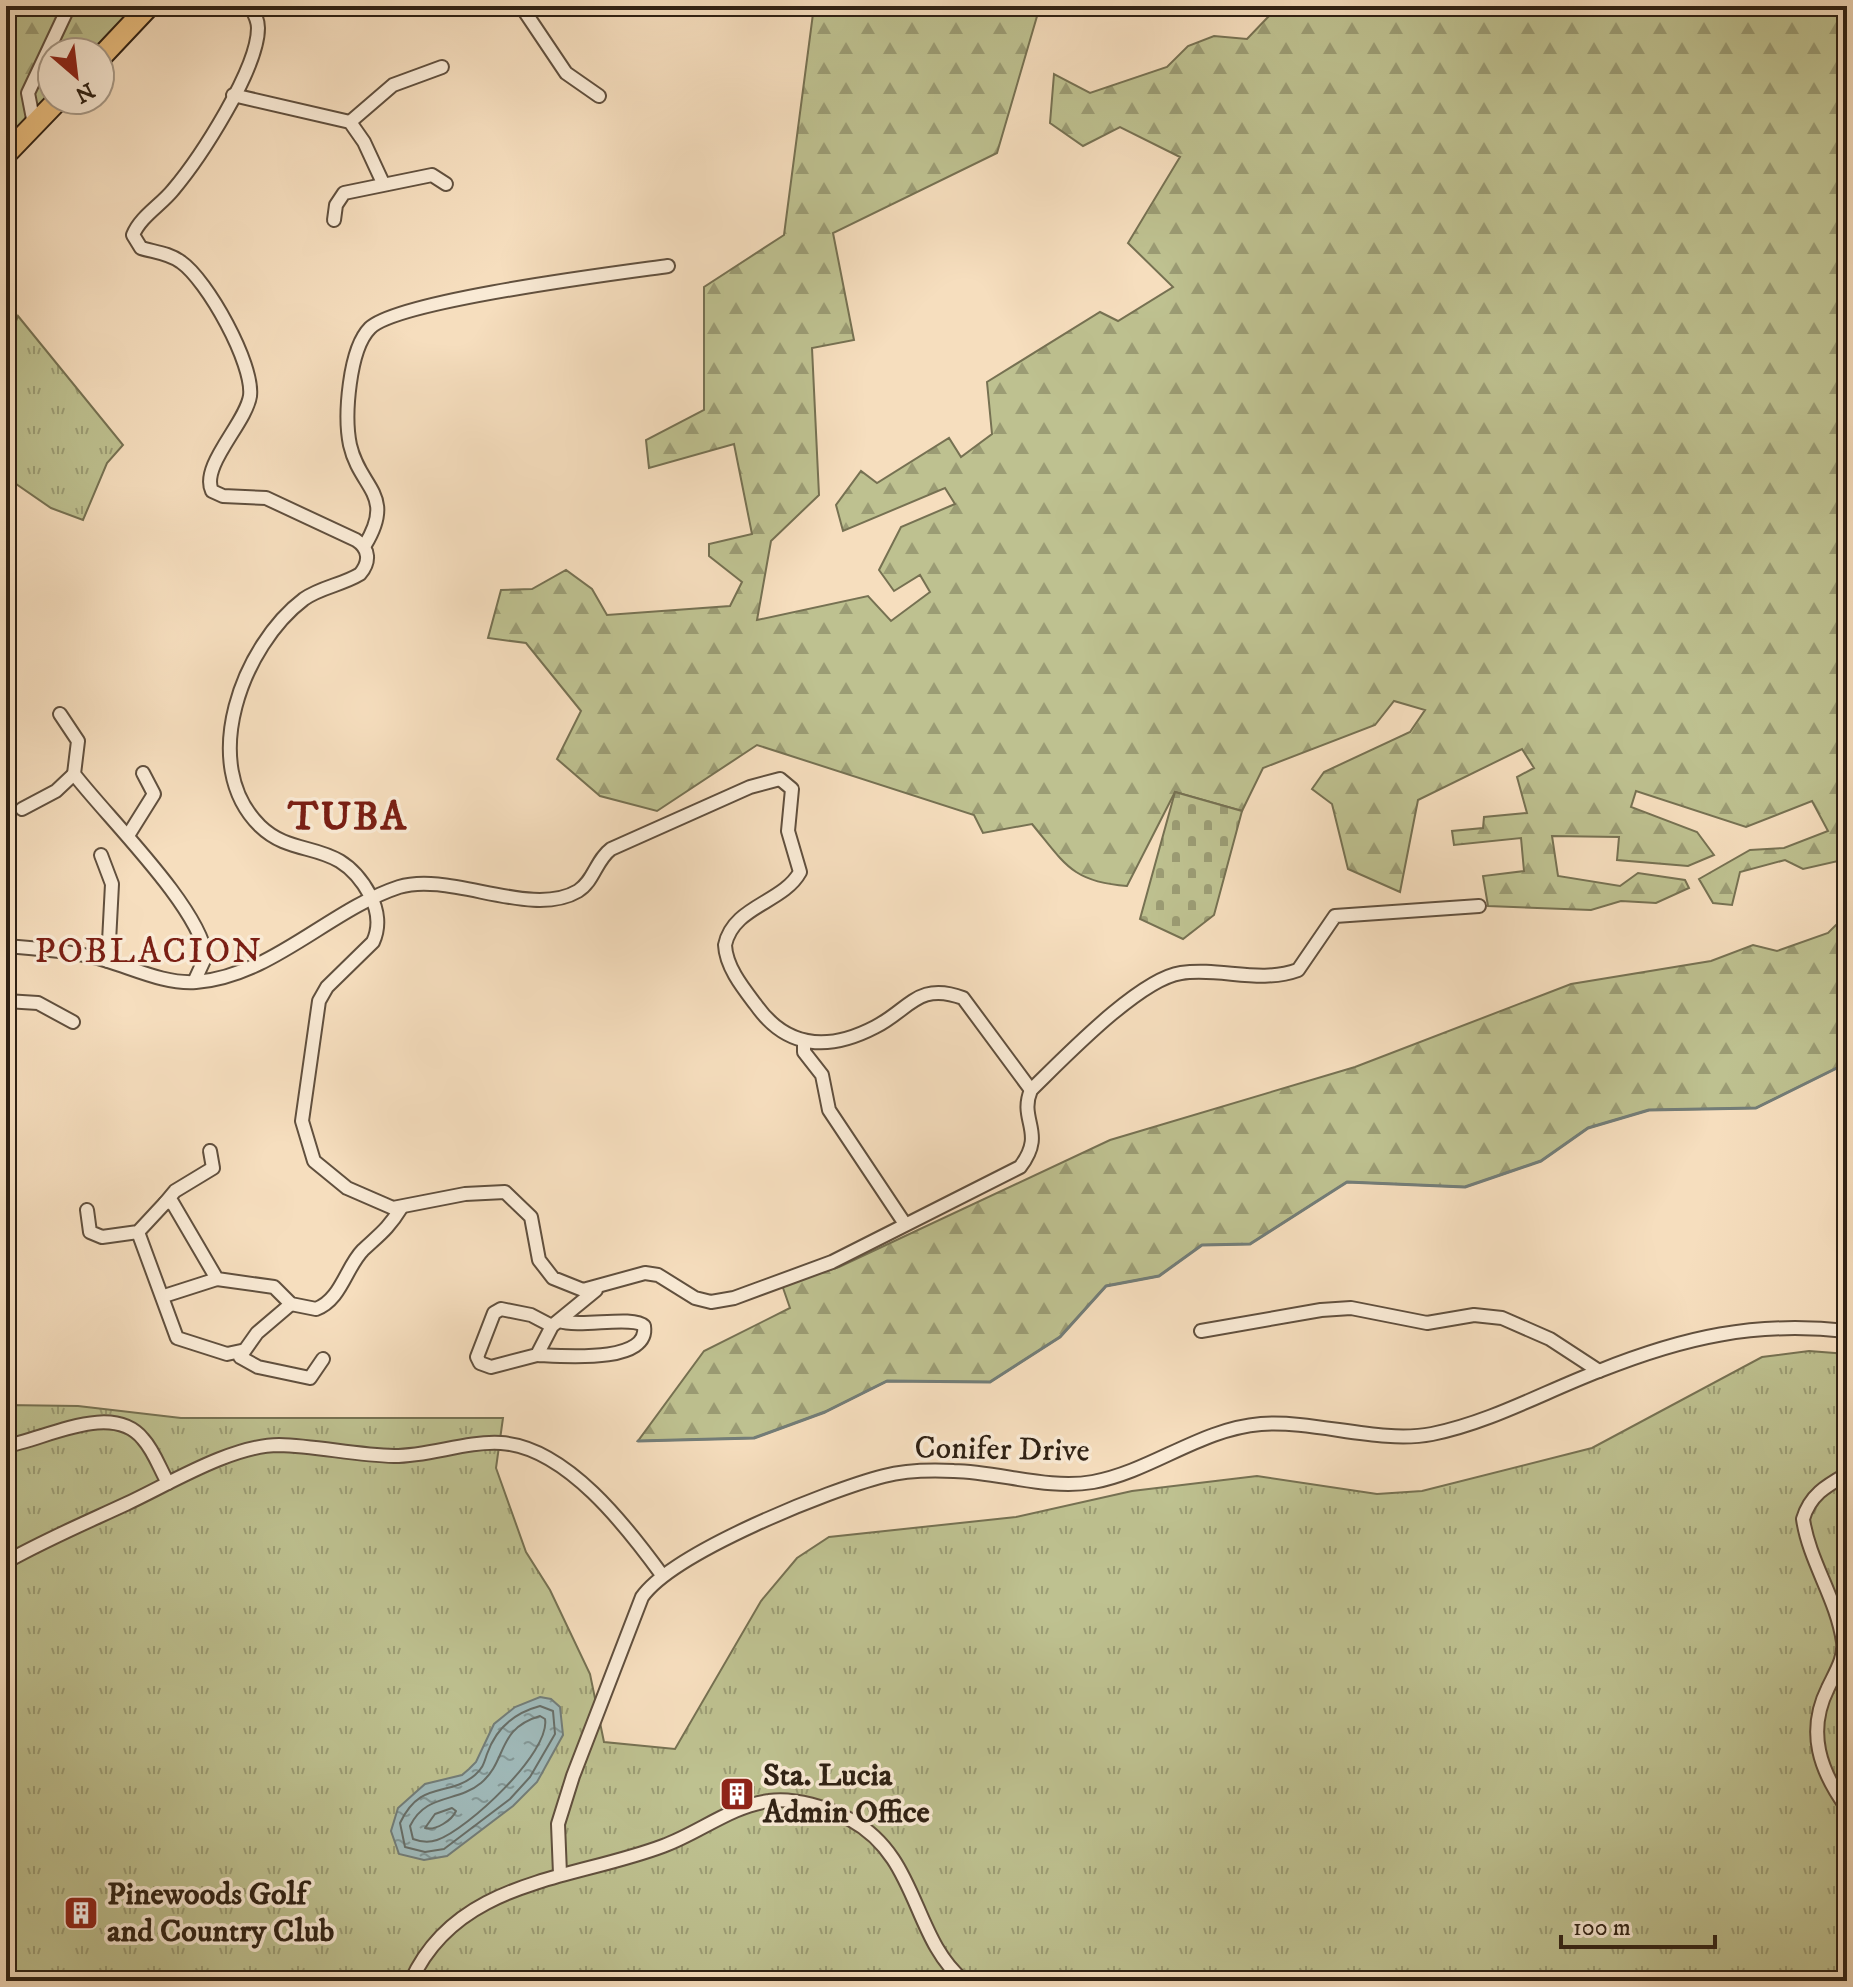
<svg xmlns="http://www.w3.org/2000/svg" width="1853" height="1987" viewBox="0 0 1853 1987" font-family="'IM FELL DW Pica',serif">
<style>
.grass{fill:url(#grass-tufts);stroke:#767152;stroke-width:2}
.forest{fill:url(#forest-firs);stroke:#767152;stroke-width:2}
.cemetery{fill:url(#cemetery-stones);stroke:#767152;stroke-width:2}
.water{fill:url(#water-ripples);stroke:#737d78;stroke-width:2}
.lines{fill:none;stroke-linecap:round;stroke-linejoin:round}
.shore{stroke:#686e67;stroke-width:2}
.stream{stroke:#737d78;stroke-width:3}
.street-casing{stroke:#61503e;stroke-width:16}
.primary-casing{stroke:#2f2114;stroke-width:24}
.street{stroke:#f9ead5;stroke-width:12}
.primary{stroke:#ebbf7f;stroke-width:20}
.labels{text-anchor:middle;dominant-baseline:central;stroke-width:7;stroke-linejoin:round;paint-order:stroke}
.street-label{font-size:32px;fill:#2f2114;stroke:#f9ead5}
.poi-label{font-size:32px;font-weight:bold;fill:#2f2114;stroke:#f9ead5;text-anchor:start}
.quarter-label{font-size:36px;letter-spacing:2px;fill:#7a1f14;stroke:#f9ead5}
.district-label{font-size:40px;font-weight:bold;letter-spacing:2px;fill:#7a1f14;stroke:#f9ead5}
</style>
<defs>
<pattern id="grass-tufts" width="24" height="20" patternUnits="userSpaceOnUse" patternTransform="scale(2)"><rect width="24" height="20" fill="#bec190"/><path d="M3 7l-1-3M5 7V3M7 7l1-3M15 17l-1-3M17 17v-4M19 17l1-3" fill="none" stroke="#9b9c74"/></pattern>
<pattern id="forest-firs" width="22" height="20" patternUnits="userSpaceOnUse" patternTransform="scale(2)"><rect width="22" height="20" fill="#bec190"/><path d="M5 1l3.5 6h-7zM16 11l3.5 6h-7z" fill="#9b9c74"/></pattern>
<pattern id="cemetery-stones" width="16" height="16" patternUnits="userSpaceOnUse" patternTransform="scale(2)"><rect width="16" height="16" fill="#bec190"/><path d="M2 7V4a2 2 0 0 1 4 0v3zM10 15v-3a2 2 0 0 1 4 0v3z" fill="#9b9c74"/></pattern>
<pattern id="water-ripples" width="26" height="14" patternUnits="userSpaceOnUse" patternTransform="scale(2)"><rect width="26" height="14" fill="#a0baba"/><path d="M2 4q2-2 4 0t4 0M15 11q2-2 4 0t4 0" fill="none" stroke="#839796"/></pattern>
</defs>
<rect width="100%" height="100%" fill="#f6debe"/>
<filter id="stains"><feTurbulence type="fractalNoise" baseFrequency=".0025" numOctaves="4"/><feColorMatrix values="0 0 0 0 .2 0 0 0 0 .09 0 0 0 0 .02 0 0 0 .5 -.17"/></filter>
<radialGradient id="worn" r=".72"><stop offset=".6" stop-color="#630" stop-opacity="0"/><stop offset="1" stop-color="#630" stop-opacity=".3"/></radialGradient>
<g class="grass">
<path d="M18 316 123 445 107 463 83 520 51 508 6 477V345Z"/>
<path d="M1809 1351 1847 1354V1981H6V1405L78 1406 181 1418H503L496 1468 526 1552 550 1590 590 1674 604 1742 675 1749 761 1601 797 1558 829 1537 1016 1517 1132 1491 1257 1476 1377 1494 1422 1491 1592 1448 1762 1357Z"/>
</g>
<g class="forest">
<path d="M6 6H142L100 52H52V100L6 148Z"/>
<path d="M814 6H1040L997 153 833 233 854 340 812 348 819 495 771 541 757 620 868 596 891 621 930 592 920 575 894 591 879 570 901 527 955 504 945 488 843 531 836 505 861 471 877 483 949 438 961 457 992 434 987 382 1100 312 1118 321 1173 287 1128 243 1180 157 1120 127 1083 146 1050 123 1054 74 1090 93 1167 67 1188 46 1214 36 1247 39 1269 16 1298 11 1302 6H1847V859L1803 869 1785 860 1740 872 1732 905 1713 903 1699 879 1750 850 1784 848 1828 831 1812 801 1746 827 1636 791 1631 807 1697 832 1714 855 1688 866 1617 860 1619 837 1552 836 1558 876 1620 886 1638 873 1685 880 1689 888 1656 903 1621 901 1591 910 1488 906 1483 876 1524 871 1521 838 1454 845 1452 831 1483 828 1484 817 1527 813 1517 777 1534 768 1522 749 1418 800 1400 892 1348 869 1332 804 1312 789 1324 772 1410 732 1425 710 1394 701 1375 725 1263 768 1242 811 1175 792 1127 886C1072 882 1065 864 1032 824L983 833 974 815 757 745 657 811 600 796 557 759 581 711 526 643 488 638 501 590 532 589 566 570 592 589 607 615 730 606 742 582 709 556V544L752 534 734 444 649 468 646 440 704 410V287L784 235Z"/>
<path d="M1841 920H1847V1063L1756 1108 1649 1110 1588 1128 1541 1161 1465 1187 1347 1182 1250 1244 1202 1245 1159 1276 1106 1286 1060 1337 990 1382 887 1381 825 1412 754 1438 638 1441 704 1351 790 1308 782 1285 839 1267 1110 1140 1355 1067 1571 984 1711 961 1753 945 1777 951 1828 933Z"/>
</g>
<path class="cemetery" d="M1175 792 1242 811 1214 915 1183 939 1140 919Z"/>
<path class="water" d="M540 1697 551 1699 560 1707 563 1735 537 1782 513 1806 447 1856 424 1860 399 1854 391 1831 398 1808 425 1784 462 1775 469 1769 476 1762 494 1724 515 1707Z"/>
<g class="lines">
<g class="shore">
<path d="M540 1706 553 1711 555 1734 530 1777 510 1799 444 1849 425 1852 405 1847 400 1823C421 1779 448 1798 475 1775 483 1768 484 1763 487 1754 496 1728 514 1713 540 1706Z"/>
<path d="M540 1716 545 1719C551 1752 467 1830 437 1840 428 1843 421 1842 413 1839L410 1826C426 1793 457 1803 481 1783 508 1760 496 1729 540 1716Z"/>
<path d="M452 1808 456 1811C452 1820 436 1831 425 1828L435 1814Z"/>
</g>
<path class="stream" d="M638 1441 754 1438 825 1412 887 1381 990 1382 1060 1337 1106 1286 1159 1276 1202 1245 1250 1244 1347 1182 1465 1187 1541 1161 1588 1128 1649 1110 1756 1108 1847 1063"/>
<g class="street-casing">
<g id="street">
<path d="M250 6C254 13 258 19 258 28 258 69 200 158 173 190 161 205 140 217 133 235L141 248C154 252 169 253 181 262 207 280 254 364 250 396 246 423 200 466 212 491L223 496 266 498 356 540C370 549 370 562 360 574 342 585 321 587 304 599 243 645 197 764 260 826 296 861 338 836 370 895 378 910 380 927 373 942L327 987 319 1001 302 1121 314 1161 347 1188 393 1208 465 1194 505 1192 531 1217 539 1260 553 1278 583 1290 645 1273 658 1275 695 1298 711 1302 734 1298 832 1262 1020 1167C1047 1132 1018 1121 1031 1090 1063 1059 1139 979 1181 973 1220 967 1260 984 1298 970L1335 916 1479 906"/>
<path d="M521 6 566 73 599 96"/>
<path d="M233 95 350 122 364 142 383 183"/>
<path d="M350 122 393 85 442 67"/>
<path d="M34 124 28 93 69 6"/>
<path d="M334 220 336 205 344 193 432 175 446 184"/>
<path d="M365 545C396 494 360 489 350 445 344 416 349 349 370 328 399 300 618 273 668 266"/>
<path d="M60 714 78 741 74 774C106 816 199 906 206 956L194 982"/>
<path d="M22 809 56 791 74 774"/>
<path d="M129 834 154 794 143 773"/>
<path d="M101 855 112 884 108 961"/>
<path d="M6 946C40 949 75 951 108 961 137 970 166 984 196 982 272 976 329 910 399 887 450 871 531 919 578 891 594 881 596 860 611 849L750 787 780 779 792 789 788 831 800 872C783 903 733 906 725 945 726 967 743 988 756 1005 787 1049 829 1051 875 1027 909 1010 918 981 963 998L1031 1090"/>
<path d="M6 1001 38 1003 73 1022"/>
<path d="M6 1039 9 1071"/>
<path d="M804 1043V1052L822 1075 829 1110 905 1224"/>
<path d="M165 1203 175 1191 213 1168 210 1151"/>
<path d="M87 1210 90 1232 102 1237 138 1232 165 1203 172 1202 217 1279 274 1287 291 1304 316 1309C341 1300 346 1267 363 1250 380 1234 388 1229 401 1208"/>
<path d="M138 1232 177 1338 227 1354 241 1351"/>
<path d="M164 1296 217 1279"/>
<path d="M291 1304 257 1333 240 1357 258 1367 310 1378 323 1359"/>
<path d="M552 1326 531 1315 501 1309 494 1313 477 1357 480 1363 491 1367 537 1355 552 1326 596 1290"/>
<path d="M1201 1331 1321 1310 1351 1308 1427 1323 1474 1315 1502 1318 1550 1339 1599 1371"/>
<path d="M537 1355C562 1356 650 1364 644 1326 633 1315 580 1328 559 1321"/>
<path d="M6 1446C46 1439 112 1401 143 1439 154 1451 160 1469 168 1483"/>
<path d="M1847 1474C1826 1486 1810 1495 1803 1519 1809 1561 1837 1599 1843 1642 1845 1658 1835 1673 1828 1688 1806 1732 1820 1771 1847 1808"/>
<path d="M6 1562C45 1540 85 1523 126 1504 169 1484 232 1445 279 1445 317 1446 355 1455 394 1456 431 1456 465 1441 501 1443 566 1447 627 1527 662 1575"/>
<path d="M560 1874 558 1824 573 1776 642 1597C674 1552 829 1490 884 1476 906 1470 932 1470 954 1471 999 1472 1049 1490 1093 1482 1152 1471 1200 1429 1261 1424 1316 1420 1379 1444 1432 1434 1491 1422 1544 1392 1599 1371 1684 1337 1755 1321 1847 1331"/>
<path d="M411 1981C457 1879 573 1880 663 1846 699 1833 731 1806 769 1801 794 1797 829 1808 851 1820 919 1857 912 1938 964 1981"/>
</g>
</g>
<g class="primary-casing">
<g id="primary">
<path d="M100 58 149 6"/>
<path d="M6 154 58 100"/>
</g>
</g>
<use href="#street" class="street"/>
<use href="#primary" class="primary"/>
</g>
<defs>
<g id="building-square" transform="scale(1.8)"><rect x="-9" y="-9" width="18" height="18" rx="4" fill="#8f2418" stroke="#f9ead5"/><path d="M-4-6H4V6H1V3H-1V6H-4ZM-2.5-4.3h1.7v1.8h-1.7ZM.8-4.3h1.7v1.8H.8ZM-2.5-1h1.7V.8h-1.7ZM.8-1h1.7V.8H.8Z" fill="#fff"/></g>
</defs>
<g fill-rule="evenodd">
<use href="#building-square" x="737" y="1794"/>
<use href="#building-square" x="81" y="1913"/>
</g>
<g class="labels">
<g class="street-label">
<text transform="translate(1002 1450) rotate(1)">Conifer Drive</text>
</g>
<g class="poi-label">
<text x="763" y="1776">Sta. Lucia<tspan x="763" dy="37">Admin Office</tspan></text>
<text x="107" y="1895">Pinewoods Golf<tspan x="107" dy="37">and Country Club</tspan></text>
</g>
<g class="quarter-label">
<text x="149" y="951">POBLACION</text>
</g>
<g class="district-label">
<text x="348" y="818">TUBA</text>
</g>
</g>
<rect width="1853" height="1987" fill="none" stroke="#f6debe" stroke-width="32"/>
<rect x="8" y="8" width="1837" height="1971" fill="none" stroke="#2f2114" stroke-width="4"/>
<rect x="16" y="16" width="1821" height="1955" fill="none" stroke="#2f2114" stroke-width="2"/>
<g transform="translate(76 76) rotate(152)"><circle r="38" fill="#f9ead5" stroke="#a89a88" stroke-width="2"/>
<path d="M0-6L14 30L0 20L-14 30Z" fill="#8f2418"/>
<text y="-12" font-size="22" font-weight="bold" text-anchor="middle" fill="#2f2114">N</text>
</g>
<path d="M1561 1935v12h154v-12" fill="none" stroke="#2f2114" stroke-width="4"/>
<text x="1573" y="1935" font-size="24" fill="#2f2114" stroke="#f9ead5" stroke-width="6" paint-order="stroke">100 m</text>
<rect width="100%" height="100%" filter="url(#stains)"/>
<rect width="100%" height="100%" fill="url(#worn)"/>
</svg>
